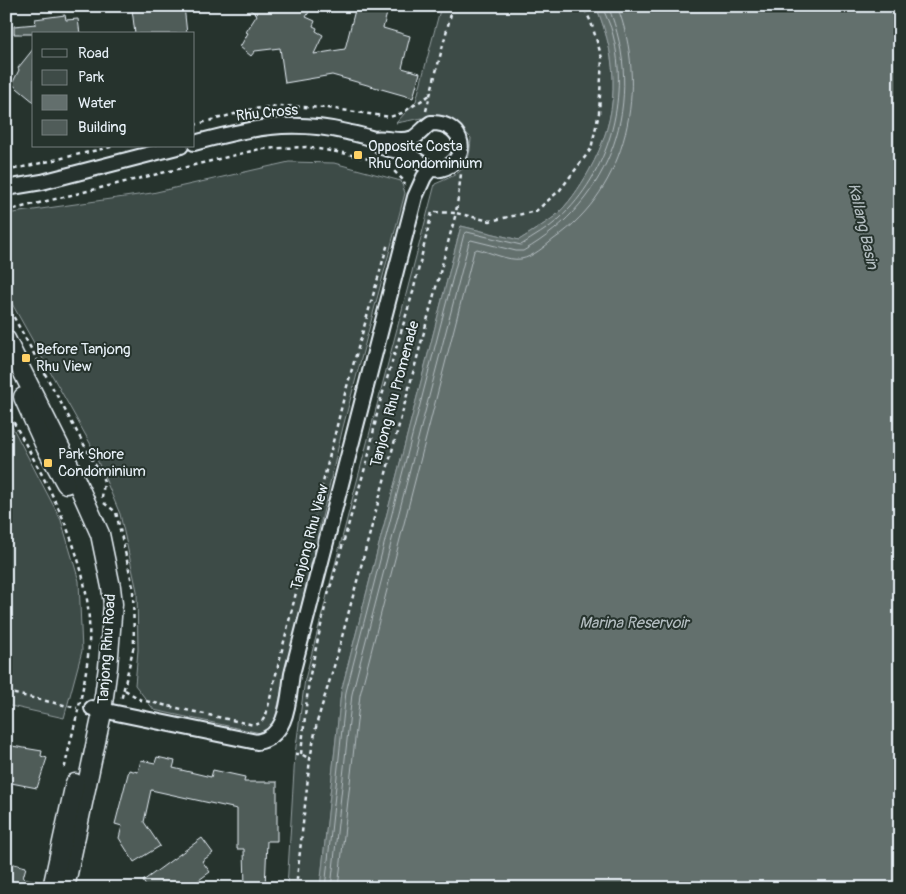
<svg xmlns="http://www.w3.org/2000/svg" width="906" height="894" viewBox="0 0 906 894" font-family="Pangolin,sans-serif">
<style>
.green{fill:#3e4b47;stroke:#939ea0}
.water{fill:#636f6d;stroke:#98a3a5}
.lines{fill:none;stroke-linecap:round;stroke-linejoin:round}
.shore{stroke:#b3bdc0;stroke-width:1}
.building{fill:#505c59;stroke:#e8f1f8}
.minor-casing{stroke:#e8f1f8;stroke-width:18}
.tertiary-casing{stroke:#e8f1f8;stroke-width:21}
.path{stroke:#e8f1f8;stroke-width:2.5;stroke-dasharray:4 4;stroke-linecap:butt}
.minor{stroke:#26332d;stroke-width:14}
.tertiary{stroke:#26332d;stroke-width:18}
.poi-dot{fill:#ffd166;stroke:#26332d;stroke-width:2}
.labels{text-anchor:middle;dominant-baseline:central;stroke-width:4;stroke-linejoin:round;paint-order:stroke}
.street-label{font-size:15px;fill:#e8f1f8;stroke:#26332d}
.poi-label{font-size:15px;fill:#e8f1f8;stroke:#26332d;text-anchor:start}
.water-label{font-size:16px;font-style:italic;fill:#b3bdc0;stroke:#26332d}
</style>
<rect width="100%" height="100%" fill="#26332d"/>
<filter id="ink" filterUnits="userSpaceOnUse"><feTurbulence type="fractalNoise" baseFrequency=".02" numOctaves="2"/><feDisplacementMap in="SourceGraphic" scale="10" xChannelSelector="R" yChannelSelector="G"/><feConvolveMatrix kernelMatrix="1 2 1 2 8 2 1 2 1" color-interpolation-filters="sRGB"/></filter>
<g filter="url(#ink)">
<g class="green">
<path d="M441 6H596C620 65 620 115 589 171 580 187 568 205 554 217 543 225 530 233 519 240L461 226 341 692 320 888H287L295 754 305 679 435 184C463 172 469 170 471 138 444 108 432 117 396 123L416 101Z"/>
<path d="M289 162 334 163 401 181 405 193 343 427 275 719 265 734 154 710 135 685 138 650 137 591 120 514 90 443 6 293V214L152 193Z"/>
<path d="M6 415 61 520 79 581 82 651 64 718 6 705Z"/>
</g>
<path class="water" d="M596 6H900V888H320L341 692 461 226 519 240C530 233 543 225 554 217 568 205 580 187 589 171 620 115 620 65 596 6Z"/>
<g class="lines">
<g class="shore">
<path d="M325 888 346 692 464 234 467 232 521 245C533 237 548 229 559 219 609 173 629 100 613 35 611 25 605 15 602 6"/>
<path d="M331 888 352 694 469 242 471 240 516 251H523C612 201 647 100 608 6"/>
<path d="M338 888 360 695 474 251 477 249C490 252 508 261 521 259 533 257 545 246 554 239 628 189 649 86 617 6"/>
</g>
</g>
<g class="building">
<path d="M141 6H184L187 34H135L132 9Z"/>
<path d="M245 6H306L304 10 309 12 306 17 315 21 313 26 317 28 316 31 323 35 314 54 345 49 356 6H389L383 28 410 36 402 68 420 73 413 98 332 75 285 83 280 48 255 51 251 56 240 47 248 33 246 32 257 15Z"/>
<path d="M65 15 66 20 78 19 80 34H14V26L36 24 35 19Z"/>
<path d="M34 48V102L12 84 19 70 18 68Z"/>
<path d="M6 745 42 751 41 756 47 758 37 788 6 782Z"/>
<path d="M157 757 175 761 173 768 211 777 213 770 245 777 244 782H277V841H267L265 888H245L244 849H237V809L151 790 144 822 160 846 134 862 119 838 122 826 115 824 129 770 138 772 141 760 155 763Z"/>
<path d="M202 838 213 853 202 861 210 872 188 888H183L178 881 169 888H147L143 881Z"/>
<path d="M6 862 26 867 23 878 42 882V888H6Z"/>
</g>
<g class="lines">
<g class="minor-casing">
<g id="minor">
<path d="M194 143C249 128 291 119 347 132 355 134 366 136 373 139 376 141 378 145 382 147 389 150 397 150 404 152 415 157 428 172 441 169 471 161 466 122 431 123 425 127 419 135 413 138 400 144 386 136 373 139"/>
<path d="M6 188 42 182 181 146"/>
<path d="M92 708 257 742C289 736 288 699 292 674L415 197 424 177 431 168"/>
</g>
</g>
<g class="tertiary-casing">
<g id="tertiary">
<path d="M6 339 71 469 100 534 111 587 113 604 108 667 101 718 65 888"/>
<path d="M23 397 46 448 66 484"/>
<path d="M52 888 75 783"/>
</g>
</g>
<g class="path">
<path d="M426 111 453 6"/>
<path d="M194 125 253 109 280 106 328 108 390 117 402 113 430 95"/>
<path d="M6 171 115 146"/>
<path d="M6 211 260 149 306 147 343 153 373 160 391 168 405 182 404 185"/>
<path d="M6 303 104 481 102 498"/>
<path d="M6 408C49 489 101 568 87 664 82 700 71 736 64 771"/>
<path d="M104 503 116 512 133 587 134 645 121 701"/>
<path d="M328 595 369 454 378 409 413 292 432 212 456 213 461 174"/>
<path d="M125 690 141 700 254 725 261 723 266 715 344 397 388 243"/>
<path d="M6 692 77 708"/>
<path d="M295 754H301L310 759"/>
<path d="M301 754 309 679 326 603"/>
<path d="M296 888 310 759 317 722 335 663 456 213 490 221 536 211 560 190 591 149 599 113 602 58 591 22 583 6"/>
</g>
<use href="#minor" class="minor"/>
<use href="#tertiary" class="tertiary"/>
</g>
</g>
<g class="poi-dot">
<rect x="353" y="150" width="10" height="10" rx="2.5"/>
<rect x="21" y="353" width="10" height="10" rx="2.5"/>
<rect x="43" y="458" width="10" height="10" rx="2.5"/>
</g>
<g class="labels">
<g class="street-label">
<text transform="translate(267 113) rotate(-6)">Rhu Cross</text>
<text transform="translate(395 394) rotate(-75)">Tanjong Rhu Promenade</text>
<text transform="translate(310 537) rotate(-75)">Tanjong Rhu View</text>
<text transform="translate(107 649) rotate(-86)">Tanjong Rhu Road</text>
</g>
<g class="poi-label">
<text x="368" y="146">Opposite Costa<tspan x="368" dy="17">Rhu Condominium</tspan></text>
<text x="36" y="349">Before Tanjong<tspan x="36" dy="17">Rhu View</tspan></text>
<text x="58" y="454">Park Shore<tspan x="58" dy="17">Condominium</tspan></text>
</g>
<g class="water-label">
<text transform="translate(863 226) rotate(77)">Kallang Basin</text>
<text x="634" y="623">Marina Reservoir</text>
</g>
</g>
<rect width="906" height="894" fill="none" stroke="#26332d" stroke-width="25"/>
<rect x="12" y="12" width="881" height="869" fill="none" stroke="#e8f1f8" stroke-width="2" filter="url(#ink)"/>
<rect x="32" y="32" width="162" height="115" fill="#26332d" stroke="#747f7e"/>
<rect x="42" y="49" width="25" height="8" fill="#26332d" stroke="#747f7e"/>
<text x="78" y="58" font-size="15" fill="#e8f1f8">Road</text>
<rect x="42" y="70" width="25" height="15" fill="#3e4b47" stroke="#747f7e"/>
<text x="78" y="82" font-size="15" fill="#e8f1f8">Park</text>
<rect x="42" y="95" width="25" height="15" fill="#636f6d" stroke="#747f7e"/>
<text x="78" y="108" font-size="15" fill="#e8f1f8">Water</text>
<rect x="42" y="120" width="25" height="15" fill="#505c59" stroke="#747f7e"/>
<text x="78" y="132" font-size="15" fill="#e8f1f8">Building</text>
</svg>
